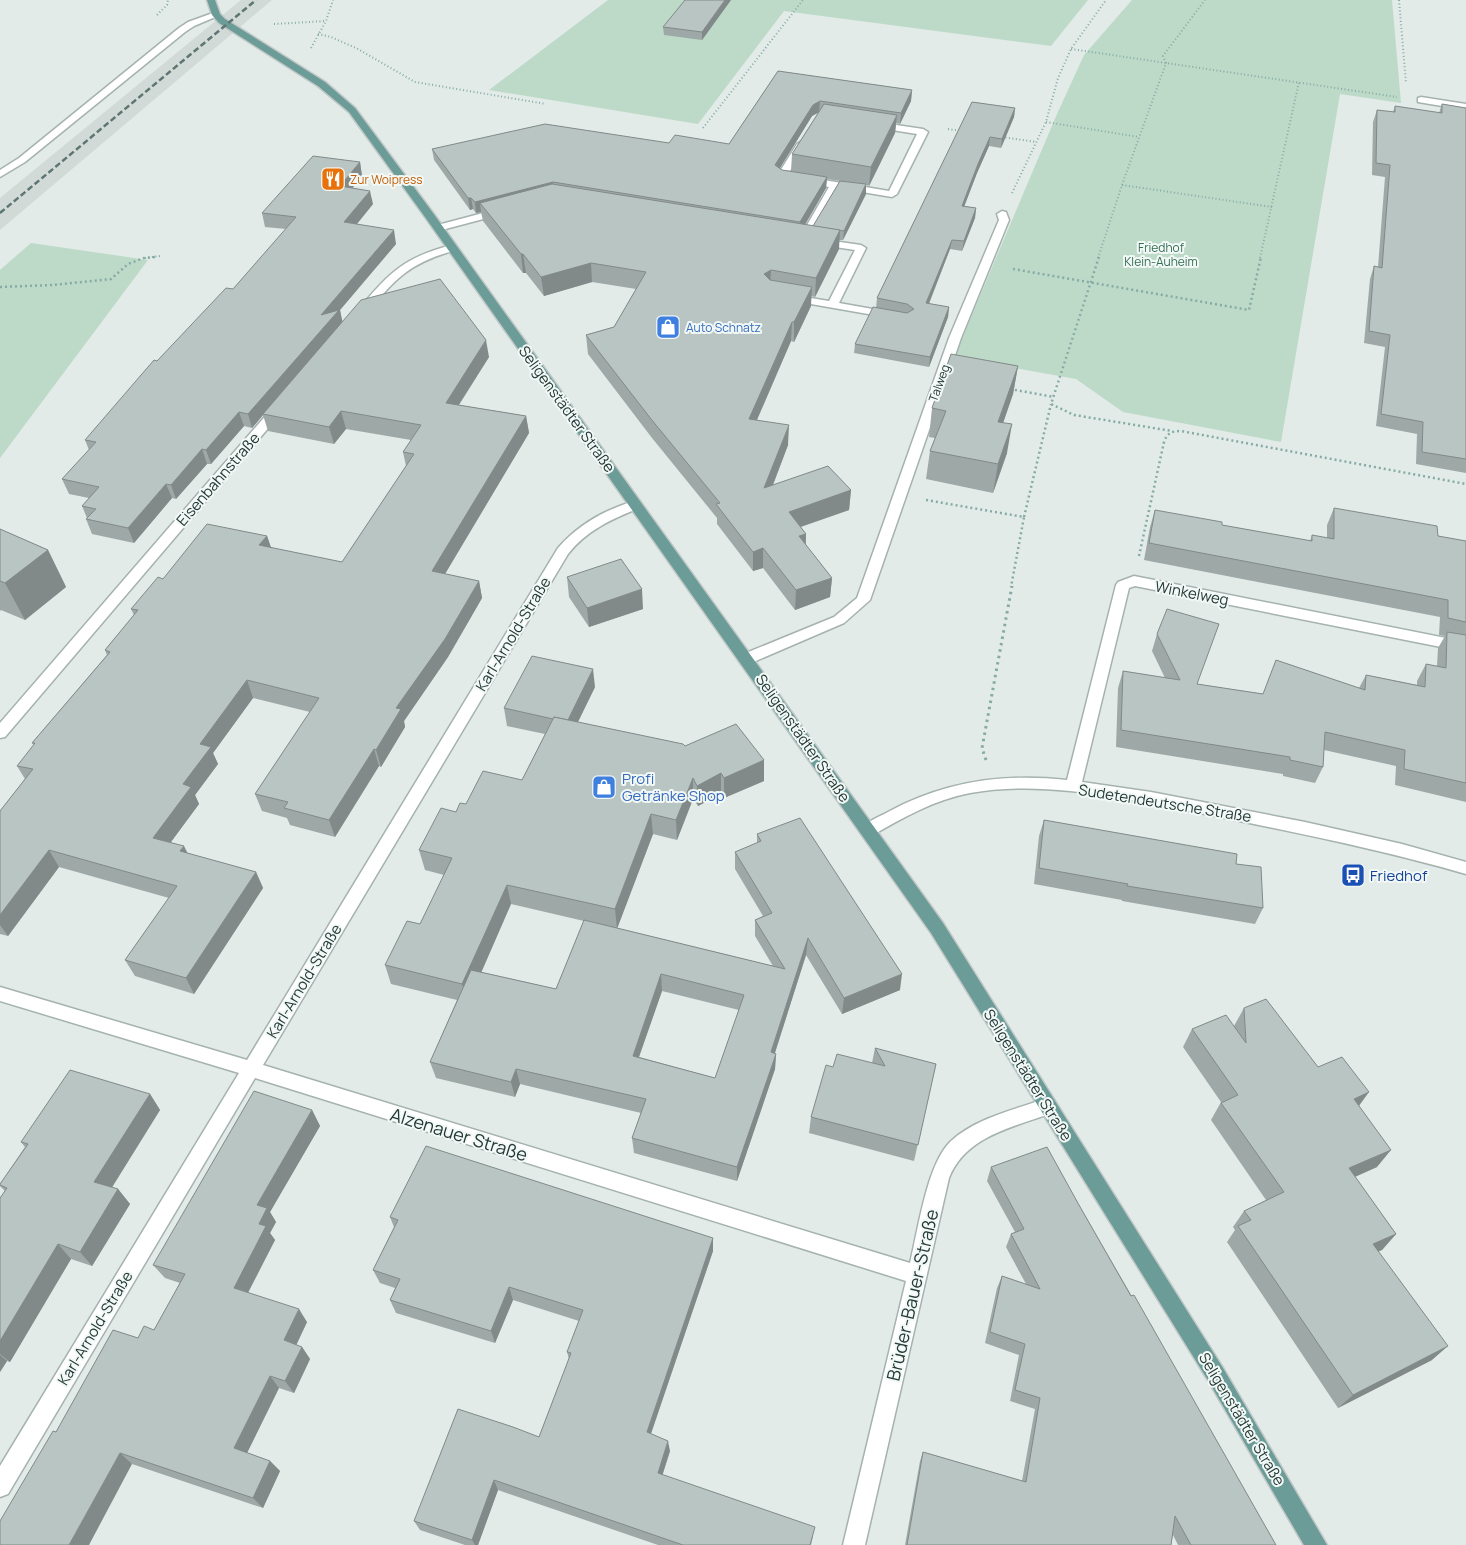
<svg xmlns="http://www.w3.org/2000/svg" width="1466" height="1545" viewBox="0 0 1466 1545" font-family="Manrope,sans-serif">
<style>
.built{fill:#d1dad7}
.green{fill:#bddac9}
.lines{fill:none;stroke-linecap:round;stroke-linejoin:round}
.minor-casing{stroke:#a5b2af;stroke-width:3}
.major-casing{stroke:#c2c8c7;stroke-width:3}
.path-far2{stroke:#86aba5;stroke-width:2;stroke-dasharray:1 2.5;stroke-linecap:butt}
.path-far1{stroke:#86aba5;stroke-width:2.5;stroke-dasharray:2 3;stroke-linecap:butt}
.path{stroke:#86aba5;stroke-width:3;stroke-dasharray:2.5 4;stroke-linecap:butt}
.minor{fill:#fff;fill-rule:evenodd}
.major{fill:#6b9c97;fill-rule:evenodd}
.rail{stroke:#5e7673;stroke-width:2.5;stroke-dasharray:6 3;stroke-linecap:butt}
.wall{fill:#9ea9a7;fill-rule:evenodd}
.shaded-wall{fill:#818a88}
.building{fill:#b8c5c2;stroke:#818a88;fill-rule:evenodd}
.labels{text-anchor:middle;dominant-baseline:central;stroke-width:4;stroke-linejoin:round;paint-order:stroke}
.far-food-label{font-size:12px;fill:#c56008;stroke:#f2f8f6;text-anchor:start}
.far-park-label{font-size:12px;fill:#326d52;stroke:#f2f8f6}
.far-shop-label{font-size:12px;fill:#366cbe;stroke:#f2f8f6;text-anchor:start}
.far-street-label{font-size:12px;fill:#243a37;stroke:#f2f8f6}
.street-label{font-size:15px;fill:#243a37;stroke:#f2f8f6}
.shop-label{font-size:15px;fill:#366cbe;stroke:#f2f8f6;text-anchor:start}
.transit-label{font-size:15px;fill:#164399;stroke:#f2f8f6;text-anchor:start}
.near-street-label{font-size:18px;fill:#243a37;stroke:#f2f8f6}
</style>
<rect width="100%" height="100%" fill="#e2ebe8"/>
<path class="built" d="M241 0H272L0 230V198Z"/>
<g class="green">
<path d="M608 0H1088L1051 46 784 11 698 124 489 90Z"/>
<path d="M1132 0H1392L1401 103 1340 94 1281 442 1123 412 1076 379 954 357 1057 114 1084 55Z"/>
<path d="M31 243 148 260 0 458V270Z"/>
</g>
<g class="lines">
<g class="minor-casing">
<g id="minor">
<path d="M213 13 220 15 194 26 185 32 25 162 0 177V170L19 158 179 28 188 22Z"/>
<path d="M1421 97 1466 104V110L1418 102V98Z"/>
<path d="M876 122 923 129 928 132 897 194 892 197 838 188 808 241H800L799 239 829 187 779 178 777 176 797 144 802 141 807 144 788 174 889 191 917 134 873 127 871 125Z"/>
<path d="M502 208 506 209V213L438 231 433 228 434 226Z"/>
<path d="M1002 211 1006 212 1009 220 961 338 870 600 844 623 751 663H741L739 659 741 655 834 617 857 598 949 338 999 220 997 214Z"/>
<path d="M819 239 861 245 866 248 839 303 895 313 896 315 895 317 891 318 788 300 787 298 792 295 829 301 855 250 815 244 814 242Z"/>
<path d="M452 245 456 246 457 248 456 250C409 263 396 278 366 314H358L357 312 358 310C389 273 404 257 452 245Z"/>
<path d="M278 405 282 406 284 409 282 412 5 737 0 738V723L274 406Z"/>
<path d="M635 501 641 505 639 508C612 519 587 530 568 554L263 1065 910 1263C918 1231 927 1163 951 1141 976 1118 1016 1109 1048 1098L1054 1100 1057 1106 1054 1112C1015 1127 966 1135 949 1178L865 1545H843L906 1281 255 1078 8 1494 0 1497V1466L239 1073 0 1001V987L247 1060 558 548C578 525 606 509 635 501Z"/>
<path d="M1134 576 1466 642V652L1135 586 1129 588 1082 782 1151 792 1305 822 1402 844 1466 862V874C1380 849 1293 832 1205 814 1129 800 1047 779 970 793 934 800 904 817 873 835L868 837 863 835 860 831C865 822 879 817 888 812 945 781 1004 773 1067 780L1116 585 1118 582Z"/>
</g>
</g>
<g class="major-casing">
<path id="major" d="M207 0H215L220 14 225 19 325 82 355 108 433 213 943 923 1223 1368 1327 1545H1304L1209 1382 931 933 425 217 349 112 318 86 219 23 212 15Z"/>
</g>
<g class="path-far2">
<path d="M1399 0 1406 83"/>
<path d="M157 15 167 5 168 0"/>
<path d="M274 24 326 21"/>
<path d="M318 34 331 37 356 48 415 82 546 104"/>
<path d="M311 48 326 21 333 0"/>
<path d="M1071 49 1397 97"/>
<path d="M1046 122 1139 137"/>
<path d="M703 128 803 0"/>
<path d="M948 129 962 131"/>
<path d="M1002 137 1036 142"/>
<path d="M1122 185 1272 207"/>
<path d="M1012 193 1046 122 1058 78 1071 49 1106 0"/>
<path d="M145 258 160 256"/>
<path d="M1098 258 1122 185 1166 63 1163 56 1205 0"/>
<path d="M1260 258 1299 82"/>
</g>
<g class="path-far1">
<path d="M1099 257 1051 404 1074 415 1172 431"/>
<path d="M1013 269 1249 310 1261 257"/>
<path d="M0 287 52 285 111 279 128 264 144 258 155 257"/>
<path d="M1010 389 1054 397"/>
<path d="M926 500 1024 517 1011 587"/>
<path d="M1024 517 1051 404"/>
<path d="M1139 556 1164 442C1167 433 1172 431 1181 431L1466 484"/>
</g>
<path class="path" d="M986 760 982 748 1012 586"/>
<use href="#minor" class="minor"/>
<use href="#major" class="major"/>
<path class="rail" d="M0 213 256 0"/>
</g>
<g class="wall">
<path d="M731 0 702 40 664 35 663 27Z"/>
<path d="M778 71 912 90 911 101 900 124 896 123 895 133 869 186 866 185V194L843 240H839V249L815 297 811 296V306L794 342 791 341 757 420 788 445 773 485 851 490 849 510 801 527 806 534V546L832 578 830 597 795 610 763 568 753 571 717 524V518L652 438 588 354 586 335 614 327 636 289 592 282 544 296 526 273H523L483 221 481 212 476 213 473 209 470 210 434 160 432 149 669 143 729 144ZM818 113 792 154 791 171 782 170 780 168 812 116ZM827 179 840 181 813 226 805 225 826 188Z"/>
<path d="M972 102 1015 108 1014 117 1001 148 989 146 977 173 964 206 976 208 975 218 962 251 950 249 929 304 949 307 948 317 929 367 854 353 855 344 876 308 877 298Z"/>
<path d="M1442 104 1466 108V473L1416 464 1417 434 1376 426 1385 347 1364 343 1370 279 1374 266 1378 267 1385 177 1372 175 1373 122 1377 110 1393 112 1395 106 1439 113Z"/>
<path d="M360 162 362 176 352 188 373 204 357 224 396 244 340 310 342 322 489 357 459 405 526 416 529 433 445 574 479 581 482 598 448 657 404 721 405 727 381 767 379 766 335 837 290 825 287 818 262 811 255 794 310 712 253 698 213 753 218 764 195 795 199 804 171 842 187 853 256 872 263 888 194 994 135 976 125 960 169 898 59 867 8 936 0 934V811L25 779 17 766 34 745 32 743 107 655 105 650 134 615 131 609 163 579 267 536 271 548 342 562 406 466 403 452 411 440 346 429 334 444 268 431 263 415 252 428 244 426 211 464H207L176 499 172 498 134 543 92 534 86 519 87 518 82 506 89 498 69 494 62 479 89 450 85 440 157 361 233 289 286 229 265 227 262 213Z"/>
<path d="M1018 366 1013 394 1003 422 1007 453 993 493 926 479 930 451 935 438 929 437 932 408Z"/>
<path d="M1334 508 1438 536 1466 541V802L1395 785 1396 766 1324 750 1323 767 1315 783 1283 776V774L1116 747 1118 688 1123 671 1165 678 1152 651 1157 634 1197 684 1263 694 1276 660 1359 688 1366 675 1417 685V681L1426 664 1437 666 1438 648 1445 636 1439 635 1440 617 1144 560 1150 527 1155 510 1222 525 1310 541 1312 535 1327 538V525Z"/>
<path d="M0 529 48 550 66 587 25 620 1 610 0 611Z"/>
<path d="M567 577 643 609 589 627 569 597Z"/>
<path d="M595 687 578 722 685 746 764 781 724 798 721 794 698 806 693 799 677 840 653 834 617 928 773 966 755 936V920L763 916 735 869V852L757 843V834L900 990 842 1014 806 955 775 1053 776 1054 775 1069 737 1181 634 1153 632 1138 641 1113 520 1084 515 1097 436 1078 430 1062 457 1000 391 984 385 965 420 924 444 875 425 870 419 850 466 804 522 780 545 734 507 726 504 708ZM511 904 584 921 556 989 481 972ZM662 991 739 1010 715 1078 639 1057Z"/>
<path d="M1044 820 1236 864 1263 908 1255 924 1122 901V900L1034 884 1039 836Z"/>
<path d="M1244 1008 1318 1067 1359 1106 1377 1167 1355 1177 1396 1234 1382 1250 1378 1251 1432 1360 1338 1408 1227 1242 1235 1230 1233 1227 1244 1211 1266 1200 1211 1120 1221 1102 1183 1047 1192 1029 1234 1026Z"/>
<path d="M875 1048 936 1064 914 1161 809 1133 811 1117 833 1067 872 1063Z"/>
<path d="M150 1094 160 1110 112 1187 118 1189 130 1204 92 1266 71 1259 10 1362 7 1361 0 1372V1198L5 1191 0 1186V1184L25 1147 21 1142Z"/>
<path d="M312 1110 320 1126 270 1212 276 1222 270 1233 275 1240 248 1293 307 1322 296 1345 302 1347 310 1359 294 1393 279 1388 247 1453 270 1461 280 1471 263 1508 132 1464 56 1432 138 1338 154 1330 180 1283 165 1278 153 1265Z"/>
<path d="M991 1167 1079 1205 1276 1545H1178L1173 1535 1171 1545H905L920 1461 923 1452 1022 1481 1035 1409 1010 1401 1019 1355 985 1343 997 1288 1002 1276 1026 1284 1006 1247 1011 1234 1015 1232 987 1181Z"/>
<path d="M390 1217 713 1251 651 1434 670 1451 662 1475 813 1536 811 1545H658L498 1490 478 1545H465L420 1530 414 1521 539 1437 569 1359 567 1352 579 1321 513 1300 495 1343 396 1313 390 1300 395 1288 380 1283 373 1270 394 1227Z"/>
</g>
<g class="shaded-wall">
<path d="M725 0H731L702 40V32Z"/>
<path d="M912 90 911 101 900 124 901 113Z"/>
<path d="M820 101 819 112 812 116 775 176V165L813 105Z"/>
<path d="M1015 108 1014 117 1001 148 1002 139Z"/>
<path d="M897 115 895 133 869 186 871 167Z"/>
<path d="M990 137 989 146 977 173 961 215 962 206 978 164Z"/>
<path d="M360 162 362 176 343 200 340 186Z"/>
<path d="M827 177 826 188 800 233V222Z"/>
<path d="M553 182 554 193 480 203 481 212 476 213 475 202Z"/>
<path d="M866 184V194L843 240 844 231Z"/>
<path d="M370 191 373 204 347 236 344 222Z"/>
<path d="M468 198H471L473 209 470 210Z"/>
<path d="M976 208 975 218 962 251 964 241Z"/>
<path d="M394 230 396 244 340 310 343 324 263 414V415L252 428 248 414 321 315Z"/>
<path d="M840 230 839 249 815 297 816 278Z"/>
<path d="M952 240 950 249 925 313 926 303Z"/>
<path d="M521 254H523L526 273H523Z"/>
<path d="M591 263 592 282 544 296 541 277Z"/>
<path d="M771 270 770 289 764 274Z"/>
<path d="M812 287 811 306 794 342V322Z"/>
<path d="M949 307 948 317 929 367 930 357Z"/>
<path d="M792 322 791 341 749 438V419Z"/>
<path d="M486 340 489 357 449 420 446 403Z"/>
<path d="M1018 366 1013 394 994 450 998 422Z"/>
<path d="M341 411 346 429 334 444 329 427Z"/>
<path d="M239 412 244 426 211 464 206 450Z"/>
<path d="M526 416 529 433 436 589 432 571Z"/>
<path d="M1012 424 1007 453 993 493 998 464Z"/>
<path d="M789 425 788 445 764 508V488Z"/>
<path d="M202 449 207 464 176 499 171 485Z"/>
<path d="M166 484 172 498 134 543 128 528Z"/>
<path d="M851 490 849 510 788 531 789 512Z"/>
<path d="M806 534 805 554 799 536Z"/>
<path d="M267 536 273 553 259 545Z"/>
<path d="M763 548V568L753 571V552Z"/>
<path d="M48 550 66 587 25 620 5 583Z"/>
<path d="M832 578 830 597 795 610 796 590Z"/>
<path d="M479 581 482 598 448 657 404 721 405 727 381 767 376 750 396 708Z"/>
<path d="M642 589 643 609 589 627 587 608Z"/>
<path d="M593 669 595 687 569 740 567 722Z"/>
<path d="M247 680 253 698 213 753 218 764 195 795 199 804 162 854 153 838 183 784 200 744Z"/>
<path d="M374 749 379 766 335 837 329 820Z"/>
<path d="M764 760V781L724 798V778Z"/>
<path d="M721 773V794L698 806 697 786Z"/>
<path d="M693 778V799L677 840 676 820Z"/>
<path d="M651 814 653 834 617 929 615 909Z"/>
<path d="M184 846 192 862 180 851Z"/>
<path d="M49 850 59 867 8 936 0 925V915Z"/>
<path d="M256 872 263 888 194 994 186 978Z"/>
<path d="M507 885 511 904 468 1003 462 984Z"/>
<path d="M808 938 806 955 770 1068 771 1052Z"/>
<path d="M661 974 662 991 634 1071 633 1056Z"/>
<path d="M902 974 900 990 842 1014 844 998Z"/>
<path d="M776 1054 775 1069 737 1181V1167Z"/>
<path d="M516 1069 520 1084 515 1097 511 1082Z"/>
<path d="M1369 1092 1356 1110 1354 1099Z"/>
<path d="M150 1094 160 1110 106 1197 94 1182Z"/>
<path d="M312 1110 320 1126 270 1212 276 1222 270 1233 275 1240 243 1302 234 1288 257 1205Z"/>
<path d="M1391 1150 1377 1167 1336 1185 1349 1168Z"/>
<path d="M118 1189 130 1204 92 1266 80 1252Z"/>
<path d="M1396 1234 1382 1250 1359 1260 1373 1244Z"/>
<path d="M713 1238V1251L648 1442 647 1432Z"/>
<path d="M58 1244 71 1259 10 1362 0 1354V1341Z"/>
<path d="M509 1287 513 1300 495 1343 491 1331Z"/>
<path d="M299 1309 307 1322 293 1352 284 1340Z"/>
<path d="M1448 1346 1432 1360 1338 1408 1353 1395Z"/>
<path d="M302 1347 310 1359 294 1393 285 1381Z"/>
<path d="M0 1355 7 1361 0 1372Z"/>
<path d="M270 1376 279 1388 244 1459 234 1448Z"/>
<path d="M668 1441 670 1451 660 1483 658 1473Z"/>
<path d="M120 1453 132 1464 89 1545H69Z"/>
<path d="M270 1461 280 1471 263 1508 253 1498Z"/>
<path d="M494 1480 498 1490 478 1545H475L472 1540Z"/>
</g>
<g class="building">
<path d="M685 0H725L702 32 663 27Z"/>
<path d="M778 71 912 90 901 113 820 101 813 105 775 165 782 170 827 177 800 222 553 182 475 202 471 198H468L432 149 545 124 669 143 675 135 729 144Z"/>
<path d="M972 102 1015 108 1002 139 990 137 978 164 962 206 976 208 964 241 952 240 926 303 949 307 930 357 855 344 873 307 907 313 914 309 907 304 877 298Z"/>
<path d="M824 104 897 115 871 167 792 154Z"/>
<path d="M1442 104 1466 108V459L1422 452 1423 422 1381 414 1390 335 1369 331 1374 266 1382 268 1390 165 1376 163 1377 110 1395 112V106L1442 113Z"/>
<path d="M313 156 360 162 340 186 370 191 344 222 394 230 321 315 339 310 248 414 239 412 206 450 202 449 171 485 166 484 128 528 86 519 96 509 82 506 99 487 62 479 96 442 85 440 154 360 157 361 226 288 233 289 296 217 262 213Z"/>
<path d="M840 181 866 184 844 231 813 226Z"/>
<path d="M552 184 840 230 816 278 771 270 764 274 770 280 812 287 794 322H792L749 419 789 425 764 488 828 466 851 490 789 512 806 534 799 536 832 578 796 590 763 548 753 552 716 504 720 503 651 419 586 335 614 327 646 272 591 263 541 277 523 254H521L480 203Z"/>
<path d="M440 279 486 340 446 403 526 416 432 571 479 581 445 639 396 708 401 709 376 750 374 749 329 820 284 808 288 802 255 794 319 698 247 680 200 744 211 747 183 784 191 787 153 838 184 846 180 851 256 872 186 978 125 960 177 886 49 850 0 915V811L33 769 17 766 35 743H32L110 652 105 650 138 610 131 609 158 577 163 579 207 524 267 536 259 545 342 562 414 454 403 452 421 425 341 411 329 427 263 414 361 300Z"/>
<path d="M951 354 1018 366 998 422 1012 424 998 464 930 451 946 411 932 408Z"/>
<path d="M1334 508 1437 526 1438 536 1466 541V622L1448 618V600L1149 543 1155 510 1222 522V525L1312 541V535L1334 539Z"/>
<path d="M0 529 48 550 5 583 0 581Z"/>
<path d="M621 559 642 589 587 608 567 577Z"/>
<path d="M1167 609 1219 624 1197 684 1263 694 1276 660 1365 690 1366 675 1425 687 1426 664 1446 668 1447 632 1466 635V783L1404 769 1405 750 1325 732 1323 767 1290 760V757L1121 730 1123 671 1180 680 1157 634Z"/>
<path d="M532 656 593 669 568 720 554 717 553 719 504 708Z"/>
<path d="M554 717 683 744 685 746 736 724 764 760 724 778 721 773 697 786 693 778 676 820 651 814 615 909 507 885 462 984 385 965 407 921 420 924 452 858 419 850 441 808 456 812 460 803 466 804 483 771 522 780Z"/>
<path d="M800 818 902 974 844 998 808 938 771 1052 776 1054 737 1167 632 1138 646 1099 516 1069 511 1082 430 1062 471 970 556 989 584 920 785 969 755 920 772 913 735 852 761 841 757 834ZM661 974 744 995 715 1078 633 1056Z"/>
<path d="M1044 820 1237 854 1236 864 1261 867 1263 908 1127 886 1128 884 1039 868Z"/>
<path d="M1266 999 1318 1067 1342 1057 1369 1092 1354 1099 1391 1150 1349 1168 1396 1234 1373 1244 1448 1346 1353 1395 1238 1226 1251 1220 1244 1211 1284 1192 1221 1103 1238 1095 1192 1029 1226 1015 1246 1043 1244 1008Z"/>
<path d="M875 1048 936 1064 918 1145 811 1117 826 1065 833 1067 837 1054 885 1066Z"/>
<path d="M70 1070 150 1094 94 1182 118 1189 80 1252 58 1244 0 1341V1198L7 1188 0 1185V1184L28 1144 21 1142Z"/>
<path d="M254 1091 312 1110 257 1205 267 1208 259 1224 266 1226 234 1288 299 1309 284 1340 302 1347 285 1381 270 1376 234 1448 270 1461 253 1498 120 1453 69 1545H0V1521L53 1431 56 1432 113 1330 138 1338 144 1326 154 1330 185 1274 153 1265Z"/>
<path d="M426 1146 713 1238 647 1432 668 1441 658 1473 815 1527 810 1545H683L494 1480 472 1540 414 1521 458 1409 513 1427 539 1437 571 1353 567 1352 583 1310 509 1287 491 1331 390 1300 400 1279 373 1270 398 1220 390 1217Z"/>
<path d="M1047 1147 1079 1205 1131 1296 1134 1295 1276 1545H1191L1175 1516 1171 1545H907L923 1452 1026 1482 1040 1398 1015 1390 1025 1344 990 1332 1002 1276 1040 1289 1011 1234 1024 1229 991 1167Z"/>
</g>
<defs>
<g id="restaurant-square" transform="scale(1.25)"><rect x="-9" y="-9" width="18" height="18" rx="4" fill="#e8710a" stroke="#f2f8f6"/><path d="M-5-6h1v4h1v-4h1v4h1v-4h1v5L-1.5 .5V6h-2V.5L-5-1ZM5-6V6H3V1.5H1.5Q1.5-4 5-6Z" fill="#fff"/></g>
<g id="shop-square" transform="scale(1.25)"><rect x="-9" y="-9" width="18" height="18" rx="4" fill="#3f7fe0" stroke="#f2f8f6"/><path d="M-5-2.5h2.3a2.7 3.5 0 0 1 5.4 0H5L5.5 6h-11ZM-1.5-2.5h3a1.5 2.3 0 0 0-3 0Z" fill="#fff"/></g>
<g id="bus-square" transform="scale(1.25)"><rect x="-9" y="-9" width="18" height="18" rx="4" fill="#1a4fb4" stroke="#f2f8f6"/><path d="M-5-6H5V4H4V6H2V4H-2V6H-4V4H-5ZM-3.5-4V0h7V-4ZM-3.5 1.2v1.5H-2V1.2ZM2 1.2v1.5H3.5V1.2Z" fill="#fff"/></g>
</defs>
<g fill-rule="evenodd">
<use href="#restaurant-square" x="333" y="179"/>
<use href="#shop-square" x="668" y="327"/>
<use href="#shop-square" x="604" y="787"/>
<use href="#bus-square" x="1353" y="875"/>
</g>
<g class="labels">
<g class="far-food-label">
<text x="350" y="179">Zur Woipress</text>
</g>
<g class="far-park-label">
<text x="1161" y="247">Friedhof<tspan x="1161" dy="14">Klein-Auheim</tspan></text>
</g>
<g class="far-shop-label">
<text x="686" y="327">Auto Schnatz</text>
</g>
<g class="far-street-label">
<text transform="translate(939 383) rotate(-70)">Talweg</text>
</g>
<g class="street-label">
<text transform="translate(567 409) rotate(54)">Seligenstädter Straße</text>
<text transform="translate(218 479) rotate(-49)">Eisenbahnstraße</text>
<text transform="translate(1192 593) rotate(11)">Winkelweg</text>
<text transform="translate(513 634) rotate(-59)">Karl-Arnold-Straße</text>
<text transform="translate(803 738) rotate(55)">Seligenstädter Straße</text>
<text transform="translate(1165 803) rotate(9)">Sudetendeutsche Straße</text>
<text transform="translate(304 981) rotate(-59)">Karl-Arnold-Straße</text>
<text transform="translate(1028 1075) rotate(58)">Seligenstädter Straße</text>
<text transform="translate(95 1328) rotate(-59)">Karl-Arnold-Straße</text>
<text transform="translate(1242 1419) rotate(59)">Seligenstädter Straße</text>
</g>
<g class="shop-label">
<text x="622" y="778">Profi<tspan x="622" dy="17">Getränke Shop</tspan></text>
</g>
<g class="transit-label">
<text x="1370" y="875">Friedhof</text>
</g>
<g class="near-street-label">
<text transform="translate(459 1134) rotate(17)">Alzenauer Straße</text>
<text transform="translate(912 1295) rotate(-77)">Brüder-Bauer-Straße</text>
</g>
</g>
</svg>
